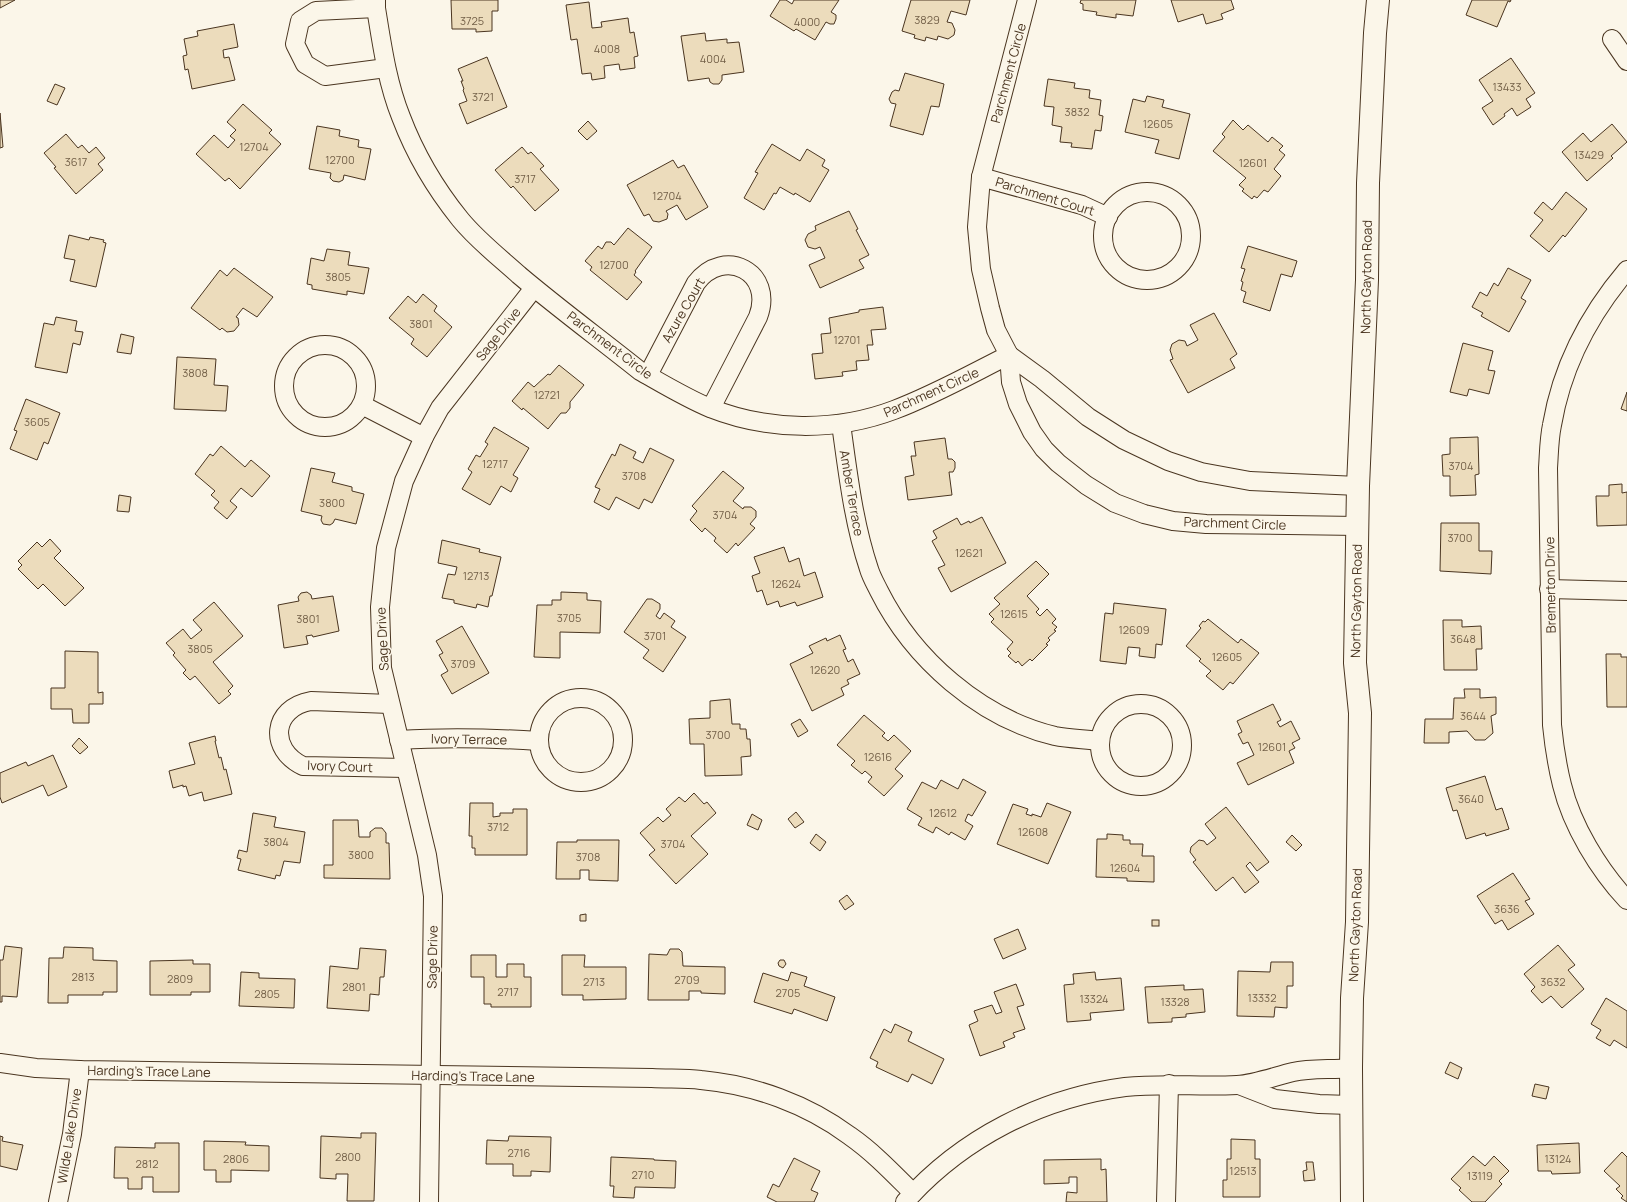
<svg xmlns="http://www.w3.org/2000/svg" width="1627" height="1202" viewBox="0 0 1627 1202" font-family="Manrope,sans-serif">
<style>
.building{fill:#ecdcbc;stroke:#4a3520}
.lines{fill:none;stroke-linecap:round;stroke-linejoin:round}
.minor-casing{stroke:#4a3520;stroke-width:20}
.tertiary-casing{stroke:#4a3520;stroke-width:24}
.minor{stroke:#fbf6e9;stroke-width:18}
.tertiary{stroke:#fbf6e9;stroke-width:22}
.labels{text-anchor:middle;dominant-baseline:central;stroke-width:3;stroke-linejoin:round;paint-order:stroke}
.number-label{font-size:11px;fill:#725f47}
.street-label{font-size:13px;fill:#4a3520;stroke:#fbf6e9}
</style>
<rect width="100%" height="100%" fill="#fbf6e9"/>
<g class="building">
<path d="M0 0H15L0 8Z"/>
<path d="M451 0H498V11H492V31L476 32V29H452Z"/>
<path d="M780 0H786L792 4 794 0H839L831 12 836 15V19L834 24H830L826 22 815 40 796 29 794 31 770 16Z"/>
<path d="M911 0H970L966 15 951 11 947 22 952 23 955 30 954 35 948 39 938 36 937 40 926 37 925 41 914 38 915 35 902 31Z"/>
<path d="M1081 0H1136L1133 16 1116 14V18L1096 15 1097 12 1083 10V4L1080 3Z"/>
<path d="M1171 0H1231L1234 9 1221 14 1223 19 1206 24 1203 14 1178 22Z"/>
<path d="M1472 0H1511L1510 2 1508 1 1497 27 1466 15Z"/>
<path d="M589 2 592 28 602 27 601 22 628 18 630 33 634 32 638 56 634 57 635 68 620 70 619 64 604 66 605 78 592 80 591 73 582 74 577 39 571 40 566 5Z"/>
<path d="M234 24 238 47 223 50 224 58 229 57 235 80 192 89 188 69 185 70 183 56 187 55 184 39 198 36 197 31Z"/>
<path d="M705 33 706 41 727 39V43L739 42 744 72 722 75V80L719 84H713L710 82 709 78 688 81 681 36Z"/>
<path d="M487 57 507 107 467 124 459 104 467 101 463 90 464 89 461 81H463L458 69Z"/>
<path d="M1511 58 1535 93 1526 99 1531 107 1517 116 1512 108 1504 114 1505 116 1493 125 1482 108 1493 101 1479 80Z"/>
<path d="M905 73 944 84 939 107 931 106 923 135 890 126 896 104 891 103 889 99 892 92 895 90 899 91Z"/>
<path d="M1048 79 1075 83 1074 88 1090 90 1089 98 1101 100 1099 115 1103 116 1101 131 1095 130 1092 149 1071 147 1072 143 1060 142 1062 127 1052 125 1054 107 1044 106Z"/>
<path d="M55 84 65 88 57 105 47 101Z"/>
<path d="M1147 96 1164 100 1162 107 1190 114 1179 159 1155 153 1159 140 1125 132 1133 99 1145 102Z"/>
<path d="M243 104 272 130 269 133 281 144 240 189 229 178 225 181 196 154 214 135 228 148 235 140 230 136 236 130 227 122Z"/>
<path d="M0 113 3 147 0 148Z"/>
<path d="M1233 120 1243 130 1248 125 1268 142 1272 137 1283 146 1279 150 1285 155 1274 169 1281 176 1268 192 1264 190 1257 198 1254 196 1252 199 1242 191 1244 189 1239 185 1246 178 1213 151 1225 137 1222 134Z"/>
<path d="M588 121 597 131 587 140 578 131Z"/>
<path d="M1612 124 1627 142 1611 156 1613 158 1587 181 1562 152 1583 133 1591 142Z"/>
<path d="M317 126 340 130 339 136 359 140 358 147 371 149 365 180 344 175 343 180 339 182 333 181 330 178 331 173 309 169Z"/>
<path d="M66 134 78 148 82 145 89 153 96 147 105 158 98 164 103 170 76 194 54 168 56 167 44 153Z"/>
<path d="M772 144 800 161 807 149 825 160 822 166 829 170 810 202 795 193 794 195 780 187 776 194 774 193 764 210 744 198 758 173 755 172Z"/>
<path d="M522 147 528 154 531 152 544 166 540 169 559 190 535 211 513 186 511 188 495 170Z"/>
<path d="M673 160 678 168 684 165 708 207 686 220 677 205 666 211 668 214 667 219 659 222 653 221 649 214 644 216 627 185Z"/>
<path d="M1566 192 1587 209 1565 237 1563 235 1549 252 1530 236 1543 220 1534 213 1543 202 1552 210Z"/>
<path d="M849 211 858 229 856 230 869 255 859 260 864 268 820 288 809 265 825 258 820 247 815 249 808 247 805 240 808 234 816 230 815 226Z"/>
<path d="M628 228 652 247 635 271 636 272 634 275 642 282 627 300 590 270 592 267 585 261 598 246 602 249 606 242H611L614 245Z"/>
<path d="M69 235 89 240 90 237 104 240 103 242 106 243 96 287 70 281 75 260 64 258Z"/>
<path d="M1248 246 1297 261 1292 277 1281 274 1270 311 1243 302 1246 292 1241 290 1243 282 1241 281 1245 269 1241 268Z"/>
<path d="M327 249 350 252 348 265 369 268 364 294 347 291V295L312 289V285L307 284 311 258 324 261Z"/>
<path d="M234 268 273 297 257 317 243 308 236 317 238 318 239 325 234 331 227 332 222 328 220 330 191 308 220 270 227 276Z"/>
<path d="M1508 268 1531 280 1521 298 1526 301 1509 332 1481 316 1483 313 1472 307 1480 292 1487 296 1494 283 1498 286Z"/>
<path d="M423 294 437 306 434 311 452 327 427 357 411 344 414 339 389 318 408 296 416 303Z"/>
<path d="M883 307 886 329 871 330 873 345H867L869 360 856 361 857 370 842 372 843 376 815 379 812 354 823 353 821 334 831 333 829 318 859 312V310Z"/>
<path d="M1214 313 1237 354 1230 359 1235 368 1188 393 1170 360 1173 359 1170 350 1172 344 1179 340 1185 341 1187 346 1198 340 1190 325Z"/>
<path d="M56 317 77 321 75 331 83 332 80 345 73 343 67 373 35 367 44 323 54 325Z"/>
<path d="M121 334 134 337 131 354 117 352Z"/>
<path d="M1463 343 1493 351 1488 370 1495 371 1489 394 1469 389 1467 396 1450 392Z"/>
<path d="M177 357 216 359 214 385 228 386 226 411 174 409Z"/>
<path d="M559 365 584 385 570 402V408L566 413H561L548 429 523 408 522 410 512 401 528 382 534 387 548 374 550 375Z"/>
<path d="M1627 392V411L1621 409Z"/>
<path d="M26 399 60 413 48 444 44 442 37 460 10 449 17 431 14 430Z"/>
<path d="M494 427 529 448 513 475 518 478 511 492 501 486 490 505 462 489 472 472 468 469 476 455 480 457 488 444 485 442Z"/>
<path d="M1478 437 1479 474 1475 475 1476 495 1450 496V476H1443L1442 455 1450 454V438Z"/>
<path d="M945 438 948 459H952L955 462V468L953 472H949L952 495 908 500 905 477 914 475 911 456H916L914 442Z"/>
<path d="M620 444 636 452 633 458 643 463 650 448 674 460 652 503 644 499 639 509 616 497 609 510 594 502 600 489 595 487 612 454 615 456Z"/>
<path d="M221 446 245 467 251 460 270 476 252 497 241 488 230 501 237 507 227 519 214 508 219 502 211 495 215 491 195 474 210 454 213 456Z"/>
<path d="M311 468 335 473 332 482 352 487V491L364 494 356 524 335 519 333 523 330 525 323 524 321 520 322 516 301 511Z"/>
<path d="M723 471 744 488 733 501 743 509 744 507H751L756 511V517L750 524 755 528 738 546 736 543 727 553 714 541 716 538 705 528 702 532 690 520 697 511 692 506Z"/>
<path d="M1622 484V493L1627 492V525L1597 526 1596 496H1609V485Z"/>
<path d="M119 495 131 497 129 512 117 511Z"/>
<path d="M982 517 1006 563 951 592 938 568 945 565 932 541 937 538 933 531 957 518 961 525 969 521 970 523Z"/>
<path d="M1441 523H1479V551H1492L1491 574 1440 571Z"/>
<path d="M50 539 61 551 54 558 84 588 65 606 43 584 38 589 18 569 22 565 18 561 37 542 42 547Z"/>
<path d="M442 540 480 549 479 552 501 557 492 596H490L488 607 477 604 476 608 454 603V600L442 598 448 574 455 575 457 567 438 563Z"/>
<path d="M784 547 789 562 799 558 804 576 815 572 823 597 797 606 795 602 780 607 778 601 767 605 762 590 757 592 752 576 760 573 754 557Z"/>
<path d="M1036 561 1049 574 1027 596 1039 609 1036 612 1040 616 1047 609 1056 619 1052 623 1057 627 1054 630 1056 631 1048 638 1050 640 1046 644 1048 645 1032 661 1030 659 1022 666 1018 661 1016 663 1008 656 1011 653 1007 649 1013 642 991 622 994 619 989 614 1000 604 994 598Z"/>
<path d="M307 592 311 595 312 599 333 596 339 631 313 637 312 635 306 636 308 644 284 648 278 605 299 601 298 597 301 593Z"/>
<path d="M561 592 587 593V600L601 601 600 633 560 632V658L534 657 537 605H552V600H561Z"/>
<path d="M647 599H652L660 604V609L656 616 660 619 664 613 675 621 671 627 686 637 663 672 643 658 649 650 624 632Z"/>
<path d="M214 602 243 636 213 662 233 686 228 691 231 694 219 704 195 676 190 680 183 673 186 670 173 655 175 653 166 643 183 629 191 639 202 630 193 620Z"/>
<path d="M1114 603 1166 609 1162 645 1156 644 1155 658 1139 656 1140 648 1128 647 1126 664 1100 661 1105 613 1113 614Z"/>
<path d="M1208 619 1238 643 1241 639 1259 653 1233 684 1230 682 1223 690 1206 676 1211 671 1199 661 1201 659 1186 646 1201 628 1199 626 1203 621 1205 622Z"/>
<path d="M1443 620H1462V627L1481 626 1482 649H1476L1477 670H1444Z"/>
<path d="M462 626 489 673 452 694 441 675 448 671 439 655 443 653 436 641Z"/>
<path d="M840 635 846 649 843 650 848 662 853 659 860 674 847 680 849 684 841 688 844 695 812 711 790 664 813 653 809 646 826 638 827 641Z"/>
<path d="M65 651 98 652V693L103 692V704H89V723H73L72 709H51V688H65Z"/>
<path d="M1606 654H1621V657H1627V707H1607Z"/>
<path d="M1464 689H1480V698L1496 697V714L1491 716 1493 733 1485 740H1475L1467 731 1449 732V743H1424L1425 719H1453L1454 698H1465Z"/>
<path d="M730 699 732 724H740V729H746L747 739H750L751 756 741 757 742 775 705 776 704 744H690L689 719 710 718V701Z"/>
<path d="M1273 704 1281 720 1277 722 1280 727 1291 721 1300 739 1292 743 1295 748 1289 751 1294 763 1248 785 1237 763 1254 755 1248 742 1243 744 1238 734 1242 732 1237 721Z"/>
<path d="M864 715 885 733 882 736 888 741 894 735 911 751 895 769 903 776 884 796 868 782 872 777 865 771 862 774 851 765 855 761 837 745Z"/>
<path d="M800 719 808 731 798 737 791 724Z"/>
<path d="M215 736 216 741H215L219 758 221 757 224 770 226 769 232 794 204 801 202 792 189 796 186 786 183 787V785L173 788 169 771 195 764 189 743Z"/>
<path d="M79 738 88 747 80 754 72 746Z"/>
<path d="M53 755 67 787 48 796 43 785 2 803 0 797V773L26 762 28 766Z"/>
<path d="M1485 776 1496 810 1502 808 1509 829 1486 836 1485 833 1466 839 1457 810 1453 811 1446 788Z"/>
<path d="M963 779 986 792 972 816 968 814 965 821 973 826 965 840 951 832 949 835 936 827 933 833 918 825 922 818 907 809 922 782 936 789 941 780 958 789Z"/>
<path d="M694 793 704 804 707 802 716 813 691 836 708 854 676 884 649 855 655 850 640 833 658 817 663 822 671 815 666 809 679 797 685 802Z"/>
<path d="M470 803H493V817L500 816V813H513V809H527V855H475V848H472V836H469Z"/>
<path d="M1047 803 1071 812 1048 864 997 844 1013 804 1028 809 1026 814 1032 816V814L1041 817Z"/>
<path d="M1226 807 1269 862 1257 871 1250 862 1246 866 1259 882 1245 893 1233 877 1216 891 1193 862 1196 860 1190 852 1191 847 1199 840 1204 841 1207 845 1216 838 1205 824Z"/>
<path d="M796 812 804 822 795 828 788 819Z"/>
<path d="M253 813 276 817 274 827 305 832 300 863 284 861 280 876 276 875 275 879 238 870 241 859 237 858 239 850 247 852Z"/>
<path d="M752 814 762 820 758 830 747 825Z"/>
<path d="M333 820H358L359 837H370V832L375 828H382L386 833V843H389L390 879 324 878V865H333Z"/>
<path d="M816 834 826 842 820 851 810 843Z"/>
<path d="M1107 834 1123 835V840H1130V844H1143L1142 856H1154V882L1127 881V878L1096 877 1097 839H1107Z"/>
<path d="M1292 835 1302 845 1296 851 1286 842Z"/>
<path d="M577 840H619L618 881 589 880V870H580V879H556L557 842H577Z"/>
<path d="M1513 873 1530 899 1525 901 1534 914 1508 930 1502 920 1495 924 1477 896Z"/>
<path d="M847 895 854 904 845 910 839 901Z"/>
<path d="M586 914V921H580V915Z"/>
<rect x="1152" y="920" width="7" height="6"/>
<path d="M1018 929 1026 949 1003 959 994 939Z"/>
<path d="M1558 945 1575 965 1568 970 1584 989 1562 1008 1551 996 1542 1003 1531 991 1535 987 1524 974Z"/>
<path d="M5 946 22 948 17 997 2 996V1002H0V960H3Z"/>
<path d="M64 947 93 948V960L117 961V992H103V995H68V1003H48L49 958H63Z"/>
<path d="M360 948 386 950 384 977H380L379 995 370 994 369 1011 327 1008 330 966 358 969Z"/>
<path d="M670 949H679L682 952 683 966 725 967V994L701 993V991H689V1000H648L649 954 667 955Z"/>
<path d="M471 955H496V977H507V964H524V977H531V1007H491V1004H484V977H471Z"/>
<path d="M562 955H585L584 967H626V999L583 1000V995H562Z"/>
<path d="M193 960V964H210V992H191V995H150V961Z"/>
<path d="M780 960H784L786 964 783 968 779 966 778 963Z"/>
<path d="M1271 962H1293V986H1287V1008L1275 1007 1274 1017 1237 1016 1238 971 1270 972Z"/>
<path d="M241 972 259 973V978L295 979 294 1008 239 1006Z"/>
<path d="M791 972 807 977 804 986 835 997 827 1021 794 1009 792 1014 754 1002 763 973 788 981Z"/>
<path d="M1095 972 1096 980 1121 978 1124 1010 1090 1013 1091 1020 1067 1022 1064 985 1074 984 1073 974Z"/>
<path d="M1016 984 1024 1005 1017 1007 1025 1029 1013 1033 1015 1037 1003 1042 1005 1047 980 1056 969 1025 978 1021 974 1011 992 1005 996 1014 1002 1012 994 992Z"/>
<path d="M1184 985V990L1203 989 1205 1012 1186 1014V1017L1172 1018V1022L1148 1023 1145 987Z"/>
<path d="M1606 998 1627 1011V1048L1614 1040 1610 1046 1596 1038 1601 1030 1591 1024Z"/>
<path d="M895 1024 912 1032 908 1041 944 1059 932 1084 912 1074 908 1082 876 1067 878 1062 870 1058 884 1029 891 1033Z"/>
<path d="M1450 1062 1462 1068 1458 1079 1445 1073Z"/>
<path d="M1535 1084 1549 1087 1546 1099 1532 1096Z"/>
<path d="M361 1133H376L374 1201H347L348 1174H336V1179L320 1178 321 1136 361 1138Z"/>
<path d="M0 1136 3 1137 2 1141 23 1145 17 1170 0 1166Z"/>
<path d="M509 1136 551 1137 550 1172 531 1171V1176H513V1164H486L487 1140 508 1141Z"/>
<path d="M1231 1139 1255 1140V1159H1260V1197H1223V1180H1227V1159H1231Z"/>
<path d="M204 1141 246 1142 245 1145 269 1146V1171L231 1170V1182H216V1170H204Z"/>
<path d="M155 1143H179V1192H153V1177H142V1189H128V1178H114L115 1147 155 1148Z"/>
<path d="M1579 1143 1580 1173 1552 1174 1551 1171H1538L1537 1145Z"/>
<path d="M1622 1152 1627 1157V1202L1621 1198 1623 1196 1616 1189 1620 1186 1604 1171Z"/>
<path d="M1473 1156 1485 1166 1494 1156 1509 1171 1499 1181 1502 1184 1485 1202H1472L1459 1190 1461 1188 1451 1179Z"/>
<path d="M611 1157 654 1159V1160L676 1161 675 1188 635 1187 634 1198 613 1197 614 1186H610Z"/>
<path d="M794 1158 820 1171 811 1190 818 1193 814 1202H777L767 1197 773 1184 779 1187Z"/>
<path d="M1101 1159V1170L1106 1169 1107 1202H1066L1067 1192 1077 1193V1177H1069V1183L1044 1184V1160Z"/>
<path d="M1306 1162H1313L1315 1180 1304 1181 1303 1171 1307 1170Z"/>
</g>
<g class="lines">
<g class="minor-casing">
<g id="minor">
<path d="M376 0V8C382 45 387 82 401 117 415 154 435 188 460 219 477 240 499 257 519 275 558 308 600 339 640 371 663 384 686 398 710 408 768 431 836 432 894 410 934 395 971 374 1009 355"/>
<path d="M1027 0 981 177 977 227 981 269 990 308 996 330 1009 355 1011 382 1018 404 1032 432 1044 449 1058 463 1086 485 1115 503 1144 514 1173 521 1206 524 1358 526"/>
<path d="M376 8 316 11 300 21 295 44 305 64 325 76 386 68"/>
<path d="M1612 39 1627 61"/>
<path d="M981 177 1082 205 1108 217"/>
<circle cx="1147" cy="236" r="44"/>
<path d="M1627 270C1588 316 1562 366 1552 425 1549 439 1549 454 1548 468L1552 725C1554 745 1557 765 1562 785 1572 826 1599 870 1627 900"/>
<circle cx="325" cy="386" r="41"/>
<path d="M1009 355 1042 379 1088 417 1124 440 1168 461 1201 472 1250 481 1358 486"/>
<path d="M648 375 696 283C724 246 775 272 758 317L711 408"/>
<path d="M362 405 424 437"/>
<path d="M841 424C848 473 853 521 869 569 871 576 875 583 879 591 913 659 980 718 1055 736 1069 739 1086 739 1100 741"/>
<path d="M1549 589 1627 591"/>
<circle cx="581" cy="740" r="42"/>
<path d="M390 704 311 701C272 708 268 749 303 766L406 768"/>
<circle cx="1141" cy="745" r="41"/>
<path d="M399 740C446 737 492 738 539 741"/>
<path d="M0 1063 36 1068 80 1070 652 1078C668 1079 685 1078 701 1080 754 1085 807 1104 850 1136 873 1152 893 1173 913 1193"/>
<path d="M1239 1085 1275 1099 1319 1104 1350 1105"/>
<path d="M58 1202 72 1134 80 1070"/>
<path d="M429 1202 433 896 427 855 382 668 380 607 386 548 404 481 424 437 440 408 534 288"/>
<path d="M905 1202C962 1138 1041 1098 1125 1087 1163 1083 1200 1087 1237 1085 1255 1084 1276 1076 1293 1072 1311 1068 1332 1070 1351 1068"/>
<path d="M1166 1202 1169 1084"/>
</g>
</g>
<g class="tertiary-casing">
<path id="tertiary" d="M1352 1202 1351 1068 1352 998 1357 922 1360 713 1355 663 1358 486 1367 280 1368 183 1375 33 1378 0"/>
</g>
<use href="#minor" class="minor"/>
<use href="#tertiary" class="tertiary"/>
</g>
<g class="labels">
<g class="number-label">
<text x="927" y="19">3829</text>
<text x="472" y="20">3725</text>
<text x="807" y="21">4000</text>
<text x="607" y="48">4008</text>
<text x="713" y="58">4004</text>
<text x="1507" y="86">13433</text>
<text x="483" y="96">3721</text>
<text x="1077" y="111">3832</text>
<text x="1158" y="123">12605</text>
<text x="254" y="146">12704</text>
<text x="1589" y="154">13429</text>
<text x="340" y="159">12700</text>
<text x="76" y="161">3617</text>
<text x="1253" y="162">12601</text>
<text x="525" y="178">3717</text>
<text x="667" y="195">12704</text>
<text x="614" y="264">12700</text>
<text x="338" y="276">3805</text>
<text x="421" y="323">3801</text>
<text x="847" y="339">12701</text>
<text x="195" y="372">3808</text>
<text x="547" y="394">12721</text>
<text x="37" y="421">3605</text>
<text x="495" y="463">12717</text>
<text x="1461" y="465">3704</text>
<text x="634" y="475">3708</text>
<text x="332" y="502">3800</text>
<text x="725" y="514">3704</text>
<text x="1460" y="537">3700</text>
<text x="969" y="552">12621</text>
<text x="476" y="575">12713</text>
<text x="786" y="583">12624</text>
<text x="1014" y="613">12615</text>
<text x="569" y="617">3705</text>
<text x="308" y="618">3801</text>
<text x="1134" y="629">12609</text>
<text x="655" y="635">3701</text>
<text x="1463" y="638">3648</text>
<text x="200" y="648">3805</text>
<text x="1227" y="656">12605</text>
<text x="463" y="663">3709</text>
<text x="825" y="669">12620</text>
<text x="1473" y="715">3644</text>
<text x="718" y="734">3700</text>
<text x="1272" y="746">12601</text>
<text x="878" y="756">12616</text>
<text x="1471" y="798">3640</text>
<text x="943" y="812">12612</text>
<text x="498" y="826">3712</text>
<text x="1033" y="831">12608</text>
<text x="276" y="841">3804</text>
<text x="673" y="843">3704</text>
<text x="361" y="854">3800</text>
<text x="588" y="856">3708</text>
<text x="1125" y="867">12604</text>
<text x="1507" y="908">3636</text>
<text x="83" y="976">2813</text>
<text x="180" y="978">2809</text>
<text x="687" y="979">2709</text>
<text x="594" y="981">2713</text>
<text x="1553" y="981">3632</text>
<text x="354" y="986">2801</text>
<text x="508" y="991">2717</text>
<text x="788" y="992">2705</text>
<text x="267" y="993">2805</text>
<text x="1262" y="997">13332</text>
<text x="1094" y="998">13324</text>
<text x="1175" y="1001">13328</text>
<text x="519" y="1152">2716</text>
<text x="348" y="1156">2800</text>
<text x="236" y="1158">2806</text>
<text x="1558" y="1158">13124</text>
<text x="147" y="1163">2812</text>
<text x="1243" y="1170">12513</text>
<text x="643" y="1174">2710</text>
<text x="1480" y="1175">13119</text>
</g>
<g class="street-label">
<text transform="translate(1008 73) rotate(-75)">Parchment Circle</text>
<text transform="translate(1045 196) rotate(17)">Parchment Court</text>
<text transform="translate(1366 277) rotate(-89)">North Gayton Road</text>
<text transform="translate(683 310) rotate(-60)">Azure Court</text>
<text transform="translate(498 334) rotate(-52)">Sage Drive</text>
<text transform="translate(610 345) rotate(37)">Parchment Circle</text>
<text transform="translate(931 392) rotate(-24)">Parchment Circle</text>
<text transform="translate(852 493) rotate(80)">Amber Terrace</text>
<text transform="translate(1235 523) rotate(2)">Parchment Circle</text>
<text transform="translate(1550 585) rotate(-91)">Bremerton Drive</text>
<text transform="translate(1356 601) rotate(-89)">North Gayton Road</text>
<text transform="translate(382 639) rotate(-93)">Sage Drive</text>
<text transform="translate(469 739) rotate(1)">Ivory Terrace</text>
<text transform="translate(340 766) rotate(2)">Ivory Court</text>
<text transform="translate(1355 925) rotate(-88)">North Gayton Road</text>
<text transform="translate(432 957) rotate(-89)">Sage Drive</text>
<text transform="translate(149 1071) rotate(1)">Harding's Trace Lane</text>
<text transform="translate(473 1076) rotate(1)">Harding's Trace Lane</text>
<text transform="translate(69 1136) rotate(-81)">Wilde Lake Drive</text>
</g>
</g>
</svg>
